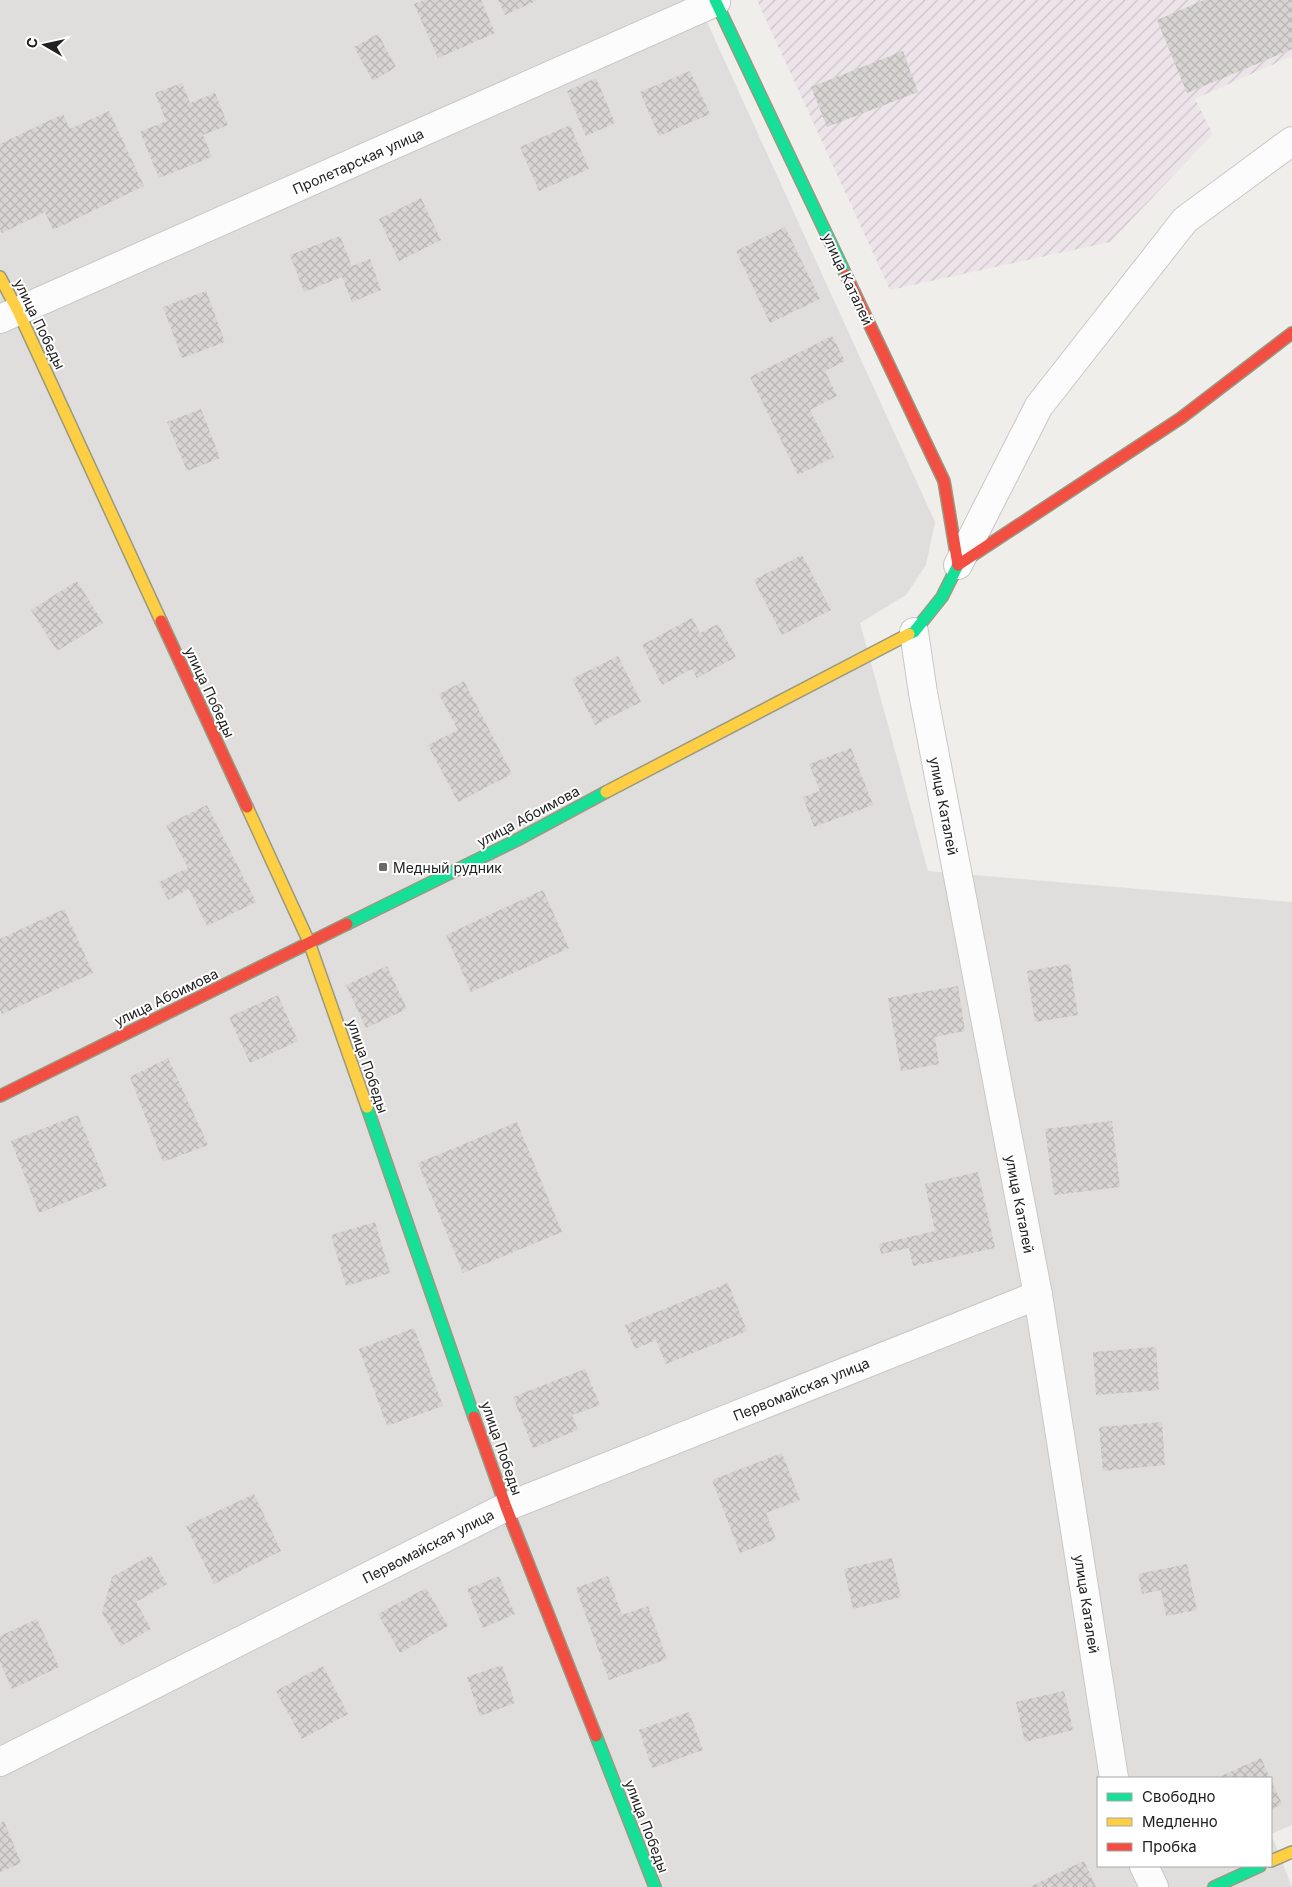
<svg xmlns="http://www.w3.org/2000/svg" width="1292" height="1887" viewBox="0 0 1292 1887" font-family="Inter,sans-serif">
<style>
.residential{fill:#dfdedc;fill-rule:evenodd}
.industrial{fill:url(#industrial-furrows)}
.building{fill:url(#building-cross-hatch)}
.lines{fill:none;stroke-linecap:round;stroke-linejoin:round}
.street-casing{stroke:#c9c8c7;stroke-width:30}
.fast-casing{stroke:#999a82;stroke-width:14}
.slow-casing{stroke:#999a82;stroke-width:14}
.jam-casing{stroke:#999a82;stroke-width:14}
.street{stroke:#fdfcfc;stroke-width:28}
.fast{stroke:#16e098;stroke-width:11}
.slow{stroke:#ffcf43;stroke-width:11}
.jam{stroke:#f24e42;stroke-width:11}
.poi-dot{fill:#6a6968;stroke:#fff;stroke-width:2}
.labels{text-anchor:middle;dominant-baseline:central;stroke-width:4;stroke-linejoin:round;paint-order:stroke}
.street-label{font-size:14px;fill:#222;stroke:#fff}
.poi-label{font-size:14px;fill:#222;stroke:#fff;text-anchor:start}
</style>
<defs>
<pattern id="industrial-furrows" width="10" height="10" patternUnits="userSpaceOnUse" patternTransform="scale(1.25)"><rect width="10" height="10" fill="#ede4e9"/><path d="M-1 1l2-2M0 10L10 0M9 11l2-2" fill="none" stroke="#cbc3c8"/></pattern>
<pattern id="building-cross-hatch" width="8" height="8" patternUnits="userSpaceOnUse" patternTransform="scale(1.25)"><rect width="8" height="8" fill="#d7d4d2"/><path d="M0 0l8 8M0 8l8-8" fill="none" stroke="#b8b6b4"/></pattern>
</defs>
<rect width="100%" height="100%" fill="#f0eeeb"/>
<path class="residential" d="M0 0H697L935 522 926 565 906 595 860 623 928 871 1292 902V1825L1271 1834 1292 1887H0ZM1098 1778H1271V1866H1098Z"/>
<path class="industrial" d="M757 0H1292V56L1195 99 1213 134 1110 242 890 290Z"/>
<g class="building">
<path d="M425 0H481L495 33 438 58 414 4Z"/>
<path d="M498 0H538L505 15Z"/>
<path d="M1204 0H1292V49L1187 93 1157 20Z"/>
<path d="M378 34 396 67 373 81 354 47Z"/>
<path d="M903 51 918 92 827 127 811 87Z"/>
<path d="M690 71 710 114 659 136 640 92Z"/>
<path d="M596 78 615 123 586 136 567 91Z"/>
<path d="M182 83 190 103 215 93 228 125 203 135 212 157 159 178 140 132 166 121 155 93Z"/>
<path d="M109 111 144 186 53 230 45 212 2 233 0 229V144L63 114 70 129Z"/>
<path d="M570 125 589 169 539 191 520 147Z"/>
<path d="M421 198 441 240 399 261 379 219Z"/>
<path d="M785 227 820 299 770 323 736 251Z"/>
<path d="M340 236 352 266 370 259 381 290 352 302 342 277 304 292 290 255Z"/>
<path d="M206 291 225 342 182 358 163 307Z"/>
<path d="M832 336 845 361 825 371 837 396 810 410 834 457 798 475 750 377Z"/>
<path d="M201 409 220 458 187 471 167 422Z"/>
<path d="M802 555 831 610 782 635 754 580Z"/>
<path d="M77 581 103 623 57 651 31 610Z"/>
<path d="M692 618 700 633 718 624 736 657 697 678 692 669 662 685 642 645Z"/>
<path d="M618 656 641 702 595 725 572 679Z"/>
<path d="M464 681 512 774 458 802 428 745 458 730 439 694Z"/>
<path d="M851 748 873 805 814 827 803 797 820 791 809 764Z"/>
<path d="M207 805 256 902 207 926 189 889 168 900 159 882 188 868 166 825Z"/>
<path d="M543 890 569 948 471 992 446 935Z"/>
<path d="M64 909 93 973 2 1014 0 1010V939Z"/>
<path d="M1070 964 1078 1015 1035 1022 1027 971Z"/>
<path d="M387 966 407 1009 366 1028 346 985Z"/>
<path d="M958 986 965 1031 935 1037 939 1064 901 1071 888 998Z"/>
<path d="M278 995 298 1041 250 1063 229 1017Z"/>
<path d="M168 1058 208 1145 163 1162 130 1077Z"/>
<path d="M78 1115 107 1186 39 1213 11 1141Z"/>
<path d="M1112 1121 1120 1187 1054 1195 1045 1129Z"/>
<path d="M517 1122 562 1232 463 1273 418 1163Z"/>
<path d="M978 1172 995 1248 913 1266 909 1248 881 1254 879 1244 935 1231 925 1184Z"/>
<path d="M375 1222 390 1273 346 1286 331 1235Z"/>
<path d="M728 1283 747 1331 666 1364 656 1340 635 1349 625 1325Z"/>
<path d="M414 1328 443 1406 387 1426 359 1349Z"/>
<path d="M1156 1347 1159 1390 1096 1395 1093 1352Z"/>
<path d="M585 1369 600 1405 572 1415 578 1430 533 1448 513 1397Z"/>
<path d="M1162 1422 1165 1465 1103 1471 1099 1427Z"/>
<path d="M782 1453 800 1500 766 1513 776 1539 740 1553 712 1480Z"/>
<path d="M254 1494 281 1551 214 1584 186 1526Z"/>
<path d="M151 1555 167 1584 136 1602 151 1629 121 1646 102 1613 112 1577Z"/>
<path d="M892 1558 901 1597 853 1609 844 1569Z"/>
<path d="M1187 1564 1197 1610 1166 1616 1161 1590 1142 1594 1138 1574Z"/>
<path d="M499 1576 515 1614 483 1628 467 1589Z"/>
<path d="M608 1576 622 1615 648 1606 667 1659 609 1680 576 1588Z"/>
<path d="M426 1588 448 1626 400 1653 378 1614Z"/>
<path d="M37 1619 59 1667 12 1689 0 1662V1636Z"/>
<path d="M502 1665 515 1703 480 1716 467 1677Z"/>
<path d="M323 1666 348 1714 302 1739 276 1691Z"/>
<path d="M1064 1691 1073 1730 1025 1742 1016 1702Z"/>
<path d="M689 1712 703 1750 652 1768 639 1730Z"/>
<path d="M1261 1758 1270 1778H1217Z"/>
<path d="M1271 1780 1282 1804 1271 1810Z"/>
<path d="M4 1821 21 1863 0 1872V1823Z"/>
<path d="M1084 1861 1096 1887H1030L1054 1875Z"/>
</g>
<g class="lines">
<g class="street-casing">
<g id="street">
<path d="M0 319 716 2"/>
<path d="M958 565 1039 406 1185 220 1292 141"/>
<path d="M914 632 923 693 1038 1295 1114 1778"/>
<path d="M0 1762 506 1507 1038 1295"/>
<path d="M1144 1866 1154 1887"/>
</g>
</g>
<g class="fast-casing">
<g id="fast">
<path d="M715 0 846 275"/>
<path d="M909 634 914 632 942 597 958 565"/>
<path d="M347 924 517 840 606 792"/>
<path d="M367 1107 474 1417"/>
<path d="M596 1736 655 1887"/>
<path d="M1214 1887 1260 1866"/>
</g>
</g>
<g class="slow-casing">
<g id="slow">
<path d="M0 277 18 311 161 621"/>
<path d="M606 792 909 634"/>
<path d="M247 807 309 942 367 1107"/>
<path d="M1271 1861 1292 1852"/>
</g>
</g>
<g class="jam-casing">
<g id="jam">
<path d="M846 275 944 481 958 565"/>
<path d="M958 565 1181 418 1292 333"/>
<path d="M161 621 247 807"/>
<path d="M0 1096 347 924"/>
<path d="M474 1417 506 1507 596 1736"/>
</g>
</g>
<use href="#street" class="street"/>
<use href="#fast" class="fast"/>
<use href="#slow" class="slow"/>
<use href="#jam" class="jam"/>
</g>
<rect class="poi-dot" x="378" y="862" width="10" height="10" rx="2.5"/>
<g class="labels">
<g class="street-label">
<text transform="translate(358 161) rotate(-24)">Пролетарская улица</text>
<text transform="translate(848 279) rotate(65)">улица Каталей</text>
<text transform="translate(40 324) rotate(64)">улица Победы</text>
<text transform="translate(210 692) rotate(65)">улица Победы</text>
<text transform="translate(944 806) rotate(79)">улица Каталей</text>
<text transform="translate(528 816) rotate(-28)">улица Абоимова</text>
<text transform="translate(166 997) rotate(-26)">улица Абоимова</text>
<text transform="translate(368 1066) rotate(71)">улица Победы</text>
<text transform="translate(1020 1204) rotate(79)">улица Каталей</text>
<text transform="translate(801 1389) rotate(-22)">Первомайская улица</text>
<text transform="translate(502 1448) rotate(71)">улица Победы</text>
<text transform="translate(428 1546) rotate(-27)">Первомайская улица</text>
<text transform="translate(1087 1604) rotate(81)">улица Каталей</text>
<text transform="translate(647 1826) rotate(69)">улица Победы</text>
</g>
<g class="poi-label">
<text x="393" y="867">Медный рудник</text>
</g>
</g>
<rect x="1097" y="1777" width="175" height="90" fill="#ffffff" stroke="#a7a7a7"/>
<rect x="1107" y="1793" width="25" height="8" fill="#16e098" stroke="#a7a7a7"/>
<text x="1142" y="1802" font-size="15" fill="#222222">Свободно</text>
<rect x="1107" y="1818" width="25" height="8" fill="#ffcf43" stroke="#a7a7a7"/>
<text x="1142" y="1827" font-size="15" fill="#222222">Медленно</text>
<rect x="1107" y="1843" width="25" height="8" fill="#f24e42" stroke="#a7a7a7"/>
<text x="1142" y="1852" font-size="15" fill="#222222">Пробка</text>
<g transform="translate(45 45) rotate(279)" stroke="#ffffff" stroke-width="4" paint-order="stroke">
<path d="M0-4L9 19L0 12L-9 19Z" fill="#222222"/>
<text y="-8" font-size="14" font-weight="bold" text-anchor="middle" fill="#222222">С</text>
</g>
</svg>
